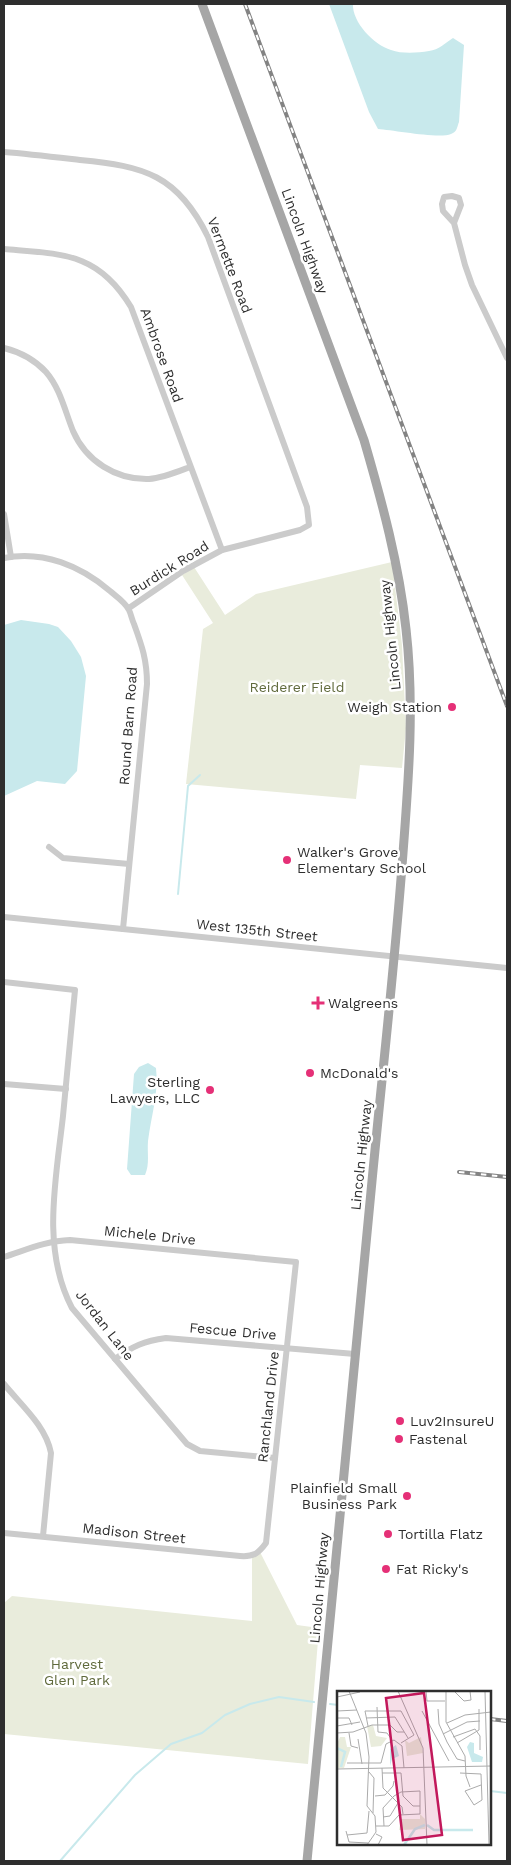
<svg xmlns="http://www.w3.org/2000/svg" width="511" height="1865" viewBox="0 0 511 1865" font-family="'Work Sans',sans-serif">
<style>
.green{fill:#e9ecdc}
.water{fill:#c8e9ec}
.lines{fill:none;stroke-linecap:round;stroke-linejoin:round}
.stream{stroke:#c8e9ec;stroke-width:2}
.minor{stroke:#cbcbcb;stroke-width:6}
.major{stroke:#a6a6a6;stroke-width:9}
.rail-casing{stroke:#838383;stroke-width:4}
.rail{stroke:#fff;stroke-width:2;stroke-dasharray:5.5;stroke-linecap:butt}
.poi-dot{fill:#e53077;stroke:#fff;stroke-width:2}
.labels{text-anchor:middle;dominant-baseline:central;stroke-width:5;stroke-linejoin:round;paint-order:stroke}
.street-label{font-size:14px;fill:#2e2e2e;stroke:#fff}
.park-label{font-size:14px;fill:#606a3c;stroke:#fff}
.poi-label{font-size:14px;fill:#2e2e2e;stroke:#fff;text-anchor:start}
.inset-river{fill:none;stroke:#c8e9ec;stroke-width:2.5}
.inset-road{fill:none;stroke:#ababab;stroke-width:1}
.view{fill:#c2185b;fill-opacity:0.15;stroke:#c2185b;stroke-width:2.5}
.inset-edge{fill:none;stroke:#2e2e2e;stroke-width:2.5}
</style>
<rect width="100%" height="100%" fill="#fff"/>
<g class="green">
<path d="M392 562 402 645 406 728 402 768 360 765 356 799 186 784 203 629 213 623 182 575 194 567 225 615 256 594Z"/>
<path d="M260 1552 297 1625 319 1628 308 1764 4 1734V1603L12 1596 252 1621V1557Z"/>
</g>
<g class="water">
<path d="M329 4H353C352 22 374 45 391 50 402 54 417 53 429 51 439 50 445 43 453 38L464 45 459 122C457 127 457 132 451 134 439 139 393 130 378 129L369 112Z"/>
<path d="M21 620 49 624 58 627 71 641 81 657 86 676 77 771 65 784 37 781 4 796V625Z"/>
<path d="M148 1063 156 1068C159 1093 151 1116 148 1141 147 1153 150 1164 145 1175H131L127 1169 134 1074 139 1067Z"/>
</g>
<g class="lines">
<g class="stream">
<path d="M178 894 188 786 200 775"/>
<path d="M330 1704 338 1705"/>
<path d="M490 1791 507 1793"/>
<path d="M60 1861 135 1775 171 1744 202 1733 225 1715 250 1704 279 1697 314 1702"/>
</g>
<g class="minor">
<path d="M4 152C29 154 54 157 80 160 144 166 178 175 208 237L307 507 309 525 300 530 222 550 183 571 129 608"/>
<path d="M454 223 461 205 459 198 452 196 444 197 442 204 443 211 454 223 465 265 472 285 507 358"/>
<path d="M4 249C62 254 98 252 131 307L222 550"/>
<path d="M4 348C20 352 34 359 46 372 60 388 65 411 73 431 86 461 116 480 149 479 163 478 177 472 190 467"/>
<path d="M4 514 11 557"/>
<path d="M4 558C43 550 81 566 110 591 116 596 126 603 129 610 131 614 132 620 134 624 142 646 147 660 147 684L123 929"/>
<path d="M49 847 63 858 129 864"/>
<path d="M4 917 507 968"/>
<path d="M4 982 75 990C71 1032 67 1074 63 1116 56 1179 41 1249 72 1308L187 1444 200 1451 275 1458"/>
<path d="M4 1084 66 1089"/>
<path d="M4 1257C26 1250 46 1241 70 1240L296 1262 266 1543C258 1554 253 1557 240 1556L4 1533"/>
<path d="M115 1359C133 1346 144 1341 166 1338L355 1354"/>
<path d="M4 1384C21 1405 46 1426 51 1453L43 1536"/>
</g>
<path class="major" d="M202 4 364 440C382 502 399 564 406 629 415 708 408 787 402 866 394 971 382 1076 372 1181 350 1408 329 1634 307 1861"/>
<g class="rail-casing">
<g id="rail">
<path d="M245 4 507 706"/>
<path d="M459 1172 507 1177"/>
<path d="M490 1719 507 1721"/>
</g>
</g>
<use href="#rail" class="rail"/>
</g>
<g class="poi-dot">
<circle cx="452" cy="707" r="5"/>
<circle cx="287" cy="860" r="5"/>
<path d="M315.5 995.5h5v5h5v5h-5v5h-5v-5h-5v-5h5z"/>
<circle cx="310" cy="1073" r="5"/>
<circle cx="210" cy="1090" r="5"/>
<circle cx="400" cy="1421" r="5"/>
<circle cx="399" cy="1439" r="5"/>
<circle cx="407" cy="1496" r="5"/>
<circle cx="388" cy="1534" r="5"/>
<circle cx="386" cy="1569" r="5"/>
</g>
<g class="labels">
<g class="street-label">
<text transform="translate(305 241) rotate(70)">Lincoln Highway</text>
<text transform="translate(230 265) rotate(69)">Vermette Road</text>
<text transform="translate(162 355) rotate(70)">Ambrose Road</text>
<text transform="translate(169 568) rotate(-32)">Burdick Road</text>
<text transform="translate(390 635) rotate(-96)">Lincoln Highway</text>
<text transform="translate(128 726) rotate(-86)">Round Barn Road</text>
<text transform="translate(257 930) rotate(6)">West 135th Street</text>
<text transform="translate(361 1155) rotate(-84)">Lincoln Highway</text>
<text transform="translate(150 1235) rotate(6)">Michele Drive</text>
<text transform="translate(105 1325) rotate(52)">Jordan Lane</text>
<text transform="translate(233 1331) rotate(5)">Fescue Drive</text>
<text transform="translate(268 1407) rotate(-84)">Ranchland Drive</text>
<text transform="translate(134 1533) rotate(6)">Madison Street</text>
<text transform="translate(319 1588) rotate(-85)">Lincoln Highway</text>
</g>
<g class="park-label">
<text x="297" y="687">Reiderer Field</text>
<text x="77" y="1664">Harvest<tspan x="77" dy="16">Glen Park</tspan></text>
</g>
<g class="poi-label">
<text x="442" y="707" text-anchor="end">Weigh Station</text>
<text x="297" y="852">Walker's Grove<tspan x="297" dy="16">Elementary School</tspan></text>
<text x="328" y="1003">Walgreens</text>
<text x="320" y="1073">McDonald's</text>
<text x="200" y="1082" text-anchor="end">Sterling<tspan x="200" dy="16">Lawyers, LLC</tspan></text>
<text x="410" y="1421">Luv2InsureU</text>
<text x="409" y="1439">Fastenal</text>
<text x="397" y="1488" text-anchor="end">Plainfield Small<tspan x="397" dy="16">Business Park</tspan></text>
<text x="398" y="1534">Tortilla Flatz</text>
<text x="396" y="1569">Fat Ricky's</text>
</g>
</g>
<g transform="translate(337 1691)">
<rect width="154" height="154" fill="#fff"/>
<path d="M36 34 39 45 50 47 44 55 34 56 30 35ZM3 46H8L10 56H14L7 77H0V53ZM84 46 86 62 70 65 68 49 72 52ZM83 123 88 128V138L62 139 64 128H83Z" fill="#e9ecdc"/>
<path d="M133 51 137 52V62L146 66 145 71H135L130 56ZM59 54 62 65 55 68 53 75V58Z" fill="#c8e9ec"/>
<path class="inset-river" d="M0 57 8 61 4 76M90 134 97 139H136M67 154 78 138 88 134"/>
<path class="inset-road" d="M12 0 29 42 32 66 30 115 38 125 39 141 30 154M61 0 86 57 90 154M89 0 90 10H108M109 0V31L128 65 129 85 133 96M117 0 127 10 134 9 133 0M148 0 152 154M0 6 23 1M40 16 41 41 50 42 55 49M101 18 102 33 110 51 120 68 128 70M0 20 20 19M85 20 112 70M0 27H12L15 34M29 27 58 26 71 47M110 32 128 24 154 21M0 35 23 31M31 35 28 20H64L77 44 64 52M0 42 16 41 35 34H53L60 41H67M12 42 14 55 21 57M106 43 130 31 143 30M116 46 138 38 143 45V59M21 48 25 73M120 52 142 39V18M10 72H44L49 53 57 49 65 55 67 77M45 77 46 97 65 116 66 123M0 78 154 75M32 81 37 87 36 122M45 82H64L66 105 76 115H83M123 82 144 83 145 109 137 114M38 105 48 104 56 95 57 90M137 114 128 100 144 94M46 126 53 125 61 112M39 135H52L62 124 83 123V100L64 101 57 105 46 117 47 135M9 140 12 151 31 152M39 143 45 146 41 154M10 144 30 142 32 120"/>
<path class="view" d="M87 2 105 144 66 149 49 7Z"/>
<rect width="154" height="154" class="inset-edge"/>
</g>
<rect width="511" height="1865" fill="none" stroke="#2e2e2e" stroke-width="10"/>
</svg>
